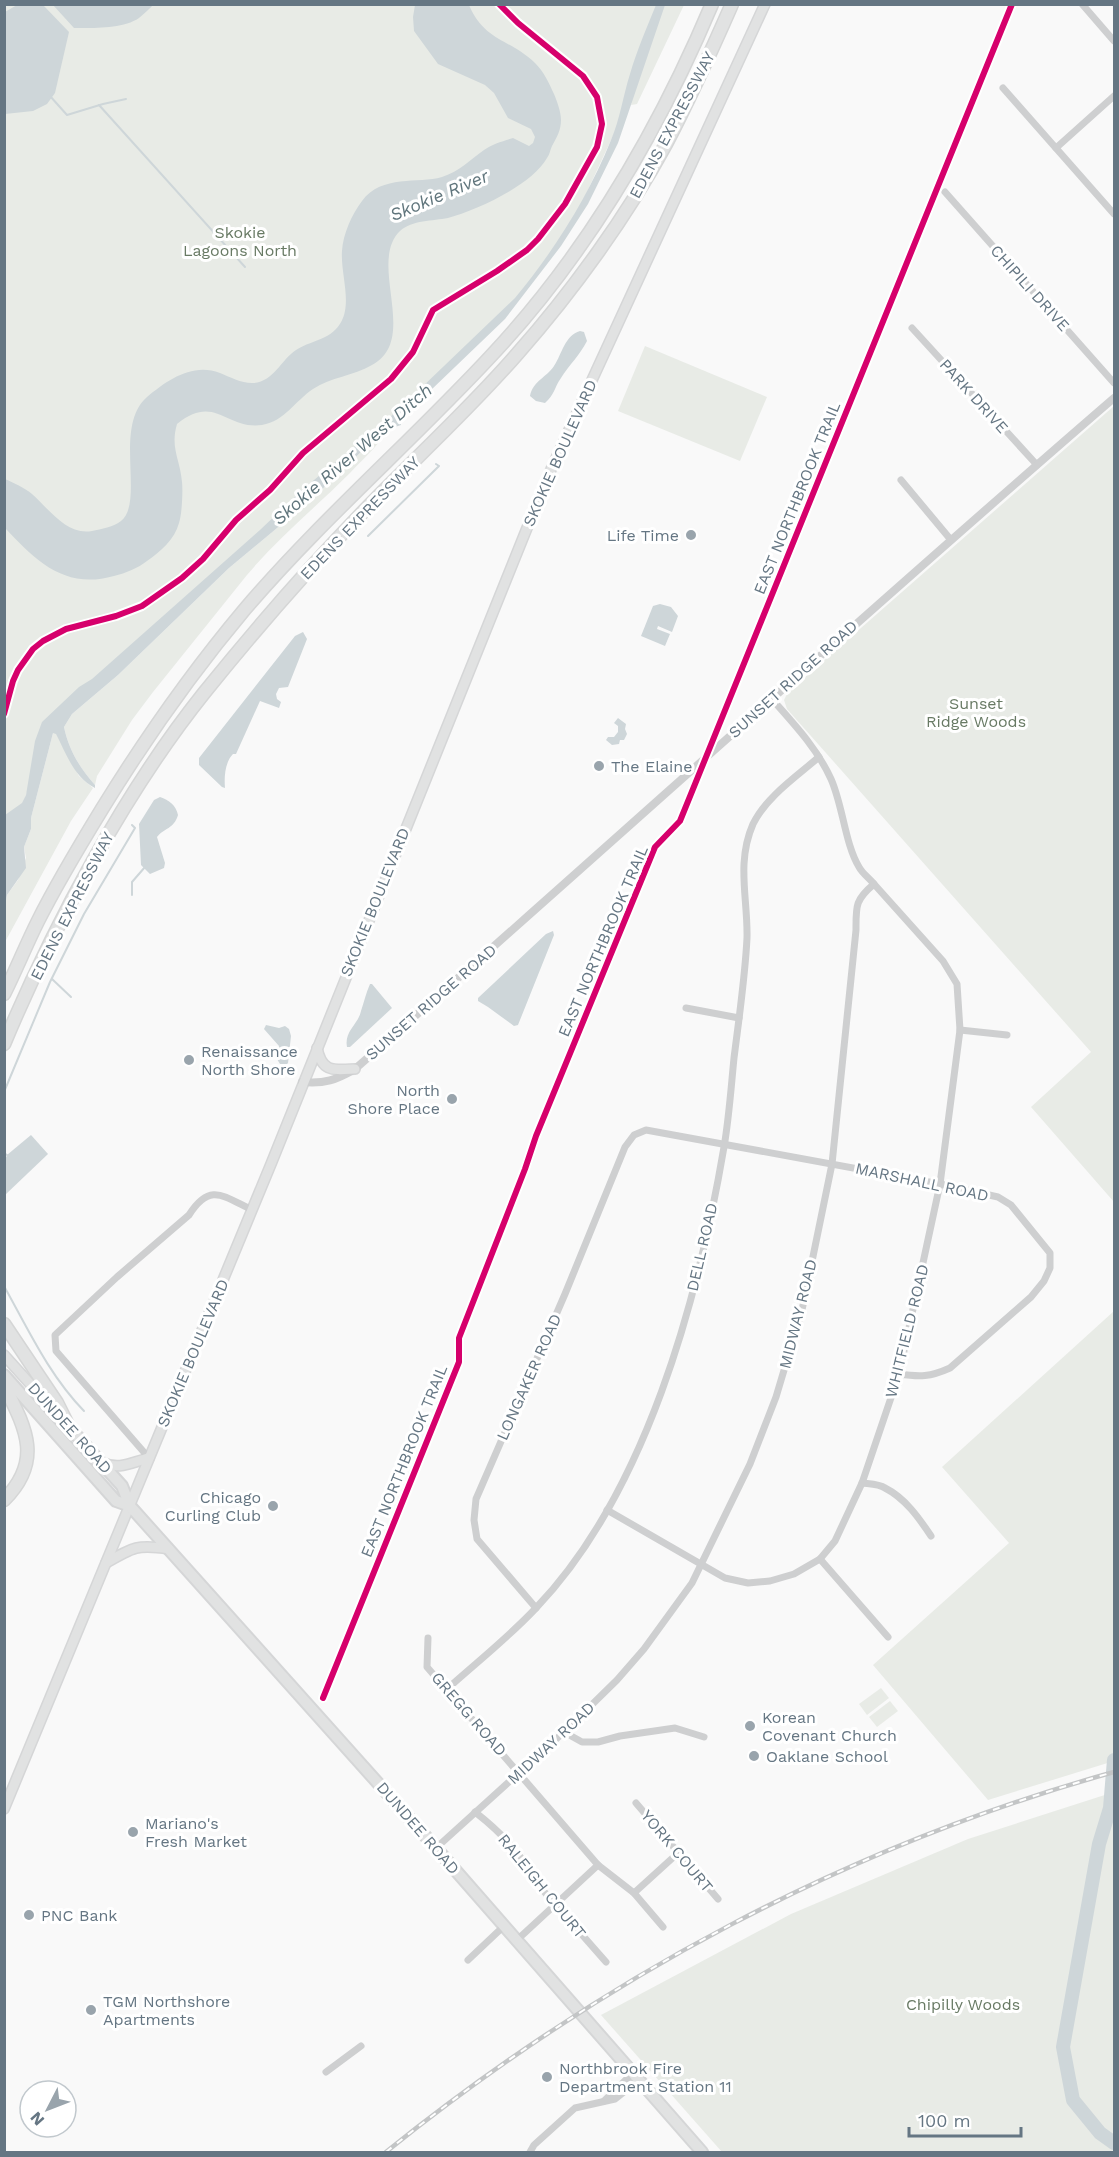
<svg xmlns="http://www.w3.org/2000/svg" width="1119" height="2157" viewBox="0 0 1119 2157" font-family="'Work Sans',sans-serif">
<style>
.green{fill:#e8ebe6}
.water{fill:#ced6d9}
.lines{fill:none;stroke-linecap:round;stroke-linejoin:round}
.stream{stroke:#ced6d9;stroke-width:2}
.river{stroke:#ced6d9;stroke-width:14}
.secondary-casing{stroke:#d5d6d7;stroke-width:12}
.primary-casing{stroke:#d5d6d7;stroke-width:14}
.motorway-casing{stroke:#d5d6d6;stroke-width:15}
.minor{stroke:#cecfd0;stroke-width:7}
.tertiary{stroke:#cecfd0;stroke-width:8}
.secondary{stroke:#e1e2e2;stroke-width:9}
.primary{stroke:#e1e2e2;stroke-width:10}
.motorway{stroke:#e1e2e2;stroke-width:12}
.rail-casing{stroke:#c3c5c6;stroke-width:4.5}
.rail{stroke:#fff;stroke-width:2;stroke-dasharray:7;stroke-linecap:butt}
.cycleway-casing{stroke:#fff;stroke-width:10}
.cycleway{stroke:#d6006c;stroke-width:6}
.poi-dot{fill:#99a4ac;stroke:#fff;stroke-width:2}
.labels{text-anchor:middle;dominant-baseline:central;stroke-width:6;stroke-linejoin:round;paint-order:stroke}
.street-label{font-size:16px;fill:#657683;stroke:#fff}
.park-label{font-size:16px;fill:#687a64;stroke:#fff}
.poi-label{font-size:16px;fill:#657683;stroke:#fff;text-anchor:start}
.water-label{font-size:18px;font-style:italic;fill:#60757c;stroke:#fff}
</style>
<rect width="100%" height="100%" fill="#f9f9f9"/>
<g class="green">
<path d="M4 5H684L637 104 631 105 632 102 624 112 574 220 522 294 475 342 58 715 37 760 4 865Z"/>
<path d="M645 346 767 397 740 461 618 411Z"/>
<path d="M1114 406V1202L1031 1107 1091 1052 787 709 784 700 788 692Z"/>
<path d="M387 431C377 447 363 459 350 473 316 507 278 538 247 575L153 692 132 720 97 776 95 785C79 767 69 750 64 727L72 714 118 675 229 568 313 498 363 450Z"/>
<path d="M53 733H56L79 776 93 788 71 821 5 942V905L7 895 18 880 26 858 24 847 31 829V818Z"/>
<path d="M1114 1311V1761L988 1800 873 1665 1009 1543 942 1467Z"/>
<path d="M881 1688 889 1698 867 1715 859 1704Z"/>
<path d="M890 1701 898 1711 877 1727 869 1717Z"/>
<path d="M1114 1792V2152H722L601 2015 791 1914 968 1839Z"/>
</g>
<g class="water">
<path d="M17 5H43L69 32 55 93 47 104 33 111 5 114V12Z"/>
<path d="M53 5H153C149 9 144 14 139 18 123 29 93 28 74 28Z"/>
<path d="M415 5H469C484 41 510 39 535 63 544 72 549 83 554 94 557 101 561 112 561 120 561 130 557 137 552 146 550 150 550 154 547 158 532 185 477 210 448 218 433 221 412 220 400 231 367 263 420 339 372 365 353 376 331 377 313 389 295 401 285 421 262 425 226 430 215 393 177 424 170 448 180 459 182 482 183 491 182 514 179 523 175 539 160 552 147 561 138 568 126 573 114 576 65 590 36 561 5 528V479C14 483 25 488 32 494 48 508 67 536 92 531 101 529 114 527 121 521 145 502 113 426 147 397 167 380 193 362 220 373 230 377 243 384 254 383 274 381 281 360 296 350 305 344 315 342 325 337 360 319 340 280 342 251 343 234 352 214 362 201 382 174 418 184 442 177 460 171 470 160 484 150 492 144 503 141 513 138L529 146 533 143 535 137 531 129 508 118 494 93 485 85 438 64 414 31 413 17Z"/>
<path d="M656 5H665L618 143 588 204 561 246 505 319 406 414 401 419V425L392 428 363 450 313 498 229 568 118 675 72 714 64 727C69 750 79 767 95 785V788C73 776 67 755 56 734L53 733 31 818V829L24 847 26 868 7 895 5 906V815L22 803 26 795 35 741 42 722 79 687 92 679 260 530 302 490 396 412 515 298C554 251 588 197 611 140 620 119 623 96 630 74 637 50 647 27 656 5Z"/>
<path d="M580 331 584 332 587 341C580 355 569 365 561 378 554 388 555 394 545 403L536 401 530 396C533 381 547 377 554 366 562 354 565 335 580 331Z"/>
<path d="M660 604 671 607 678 616 672 632 658 626 657 629 670 634 665 646 641 636 653 606Z"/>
<path d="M303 632 307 639 288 687 279 688 276 694 277 699 281 702 279 708 260 701 236 754H233C225 762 224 777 225 788L222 787 199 765V758L295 636Z"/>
<path d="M618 718 626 724 625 729 627 734 624 740H620L619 744 612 745 606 740 608 737H614L618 732V726L614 723Z"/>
<path d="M160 797C169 800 176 805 178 815 174 829 164 828 157 837L165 863 164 868 150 874 141 865 139 824 154 800Z"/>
<path d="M553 931 554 935 518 1025 514 1026 488 1007 478 1001V998L546 934Z"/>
<path d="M370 984H372L392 1008 350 1047H347C344 1031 358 1025 361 1011 364 1002 366 993 370 984Z"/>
<path d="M266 1025 279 1028 285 1026 289 1029 291 1036 288 1063 286 1065 280 1064 277 1059 279 1046 264 1029Z"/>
<path d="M31 1135 48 1154 5 1195V1160L7 1155Z"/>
</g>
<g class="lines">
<g class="stream">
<path d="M50 96 67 115 103 104 126 99"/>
<path d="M99 105 245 267"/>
<path d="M368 536 439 466 436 464"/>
<path d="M132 895V882L145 867"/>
<path d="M52 979 71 997"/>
<path d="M4 1092 50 982 84 914 135 828 132 825"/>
<path d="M4 1153 7 1155"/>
<path d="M4 1286C28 1329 49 1375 84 1411"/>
</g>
<path class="river" d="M1114 1760 1110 1808 1099 1844 1063 2047 1073 2100 1100 2133 1114 2143"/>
<g class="secondary-casing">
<g id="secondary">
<path d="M317 1048C322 1073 334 1070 355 1069"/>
<path d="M4 1355 61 1418"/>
<path d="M102 1462C119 1471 132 1462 149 1458"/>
<path d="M106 1563C133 1547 138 1544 169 1549"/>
<path d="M4 1809 271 1164 527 528 552 467 765 4"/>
</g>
</g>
<g class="primary-casing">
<g id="primary">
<path d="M4 1375 116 1501 130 1506"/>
<path d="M69 1427 122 1486 130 1506 436 1848 702 2152"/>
</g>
</g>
<g class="motorway-casing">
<g id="motorway">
<path d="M4 994C16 970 26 945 38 921 57 883 80 845 102 809 145 739 192 672 245 609 321 520 410 443 490 357 585 256 658 132 712 4"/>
<path d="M4 1044C54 925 124 793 204 693 254 631 306 571 361 514 413 460 469 410 518 353 572 292 627 216 666 144 690 98 711 52 732 4"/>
<path d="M4 1324 57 1403 69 1427"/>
<path d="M4 1385C25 1427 44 1460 4 1500"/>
</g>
</g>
<g class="minor">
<path d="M1082 4 1114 41"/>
<path d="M1003 88 1114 214"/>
<path d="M1056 148 1114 96"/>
<path d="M945 192 1114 383"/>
<path d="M912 328 1037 465"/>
<path d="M901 480 951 540"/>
<path d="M686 1008 739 1018"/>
<path d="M960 1030 1007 1035"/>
<path d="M149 1458 56 1351 55 1335 117 1277 189 1215C210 1182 223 1196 252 1210"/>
<path d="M862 1483C869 1484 879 1484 885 1488 905 1498 919 1518 931 1536"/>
<path d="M607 1510 725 1578 748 1583 770 1581 794 1574 820 1559 835 1541 862 1483 899 1374 940 1184 960 1030 957 984 943 961 874 884"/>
<path d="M820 1559 888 1637"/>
<path d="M536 1608 477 1539 474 1520 476 1499 565 1294 625 1147 634 1135 646 1130 940 1184 998 1197 1011 1205 1050 1253V1268L1044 1281 1031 1297 950 1368C930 1377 920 1377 899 1374"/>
<path d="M428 1638 427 1667 598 1865 634 1893 663 1927"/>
<path d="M447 1689C477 1662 509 1637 536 1608 646 1493 698 1300 724 1147 729 1118 731 1088 734 1058 739 1018 745 978 747 938 748 899 736 863 753 824 766 797 797 776 819 757"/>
<path d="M564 1732 582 1742H598L620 1736 675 1728 704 1737"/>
<path d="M636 1803 718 1899"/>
<path d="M475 1812C498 1830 522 1853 533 1879L606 1962"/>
<path d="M436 1848 564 1732 617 1680 644 1649 692 1583 750 1464 776 1397 802 1310 832 1164 856 930C856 906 855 900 874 884 869 878 862 873 859 867 845 844 843 806 831 779 817 748 793 723 771 698"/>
<path d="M634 1893 678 1853"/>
<path d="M517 1940 598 1865"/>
<path d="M468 1960 504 1926"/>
<path d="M326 2072 361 2046"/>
<path d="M604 2101 633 2073"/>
<path d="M530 2152 534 2145 575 2108 615 2099 639 2080"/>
</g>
<path class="tertiary" d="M302 1082C325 1084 336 1080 355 1069 609 846 859 618 1114 398"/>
<use href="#secondary" class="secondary"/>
<use href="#primary" class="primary"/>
<use href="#motorway" class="motorway"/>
<g class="rail-casing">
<path id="rail" d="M386 2152C601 1979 847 1846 1114 1772"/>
</g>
<use href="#rail" class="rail"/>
<g class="cycleway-casing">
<g id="cycleway">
<path d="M4 714 13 681 18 670 33 649 43 641 66 629 116 616 142 606 182 578 203 559 236 520 270 490 303 453 391 379 413 352 433 310 497 271 527 250 538 239 565 204 597 147 602 124 597 97 583 76 518 23 499 4"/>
<path d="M323 1698 459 1362V1338L525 1169 536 1136 655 847 680 821 1012 4"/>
</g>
</g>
<use href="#cycleway" class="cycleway"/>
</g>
<g class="poi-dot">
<circle cx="691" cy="535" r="6"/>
<circle cx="599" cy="766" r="6"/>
<circle cx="189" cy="1060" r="6"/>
<circle cx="452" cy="1099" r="6"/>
<circle cx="273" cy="1506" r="6"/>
<circle cx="750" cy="1726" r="6"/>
<circle cx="754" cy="1756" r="6"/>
<circle cx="133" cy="1832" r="6"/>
<circle cx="29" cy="1915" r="6"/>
<circle cx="91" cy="2010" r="6"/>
<circle cx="547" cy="2077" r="6"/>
</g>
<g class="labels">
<g class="street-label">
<text transform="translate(672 125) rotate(-62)">EDENS EXPRESSWAY</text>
<text transform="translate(1030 288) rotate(48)">CHIPILI DRIVE</text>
<text transform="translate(974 396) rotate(48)">PARK DRIVE</text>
<text transform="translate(560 453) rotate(-66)">SKOKIE BOULEVARD</text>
<text transform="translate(797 498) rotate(-68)">EAST NORTHBROOK TRAIL</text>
<text transform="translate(360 518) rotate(-46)">EDENS EXPRESSWAY</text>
<text transform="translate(793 679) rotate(-42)">SUNSET RIDGE ROAD</text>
<text transform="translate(375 902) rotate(-68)">SKOKIE BOULEVARD</text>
<text transform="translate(72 906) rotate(-63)">EDENS EXPRESSWAY</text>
<text transform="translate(603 941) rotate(-67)">EAST NORTHBROOK TRAIL</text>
<text transform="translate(431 1002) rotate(-41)">SUNSET RIDGE ROAD</text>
<text transform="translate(922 1182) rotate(12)">MARSHALL ROAD</text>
<text transform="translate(702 1247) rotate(-77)">DELL ROAD</text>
<text transform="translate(798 1314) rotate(-76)">MIDWAY ROAD</text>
<text transform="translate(907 1331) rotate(-76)">WHITFIELD ROAD</text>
<text transform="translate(193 1353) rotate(-67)">SKOKIE BOULEVARD</text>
<text transform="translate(529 1377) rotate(-66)">LONGAKER ROAD</text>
<text transform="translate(70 1428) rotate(48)">DUNDEE ROAD</text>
<text transform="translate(404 1461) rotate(-68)">EAST NORTHBROOK TRAIL</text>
<text transform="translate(469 1714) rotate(49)">GREGG ROAD</text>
<text transform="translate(551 1743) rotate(-43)">MIDWAY ROAD</text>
<text transform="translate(418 1828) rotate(49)">DUNDEE ROAD</text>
<text transform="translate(677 1851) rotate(50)">YORK COURT</text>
<text transform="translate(542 1886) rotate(51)">RALEIGH COURT</text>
</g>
<g class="park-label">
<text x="240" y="232">Skokie<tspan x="240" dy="18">Lagoons North</tspan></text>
<text x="976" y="703">Sunset<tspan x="976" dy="18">Ridge Woods</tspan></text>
<text x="963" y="2004">Chipilly Woods</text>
</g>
<g class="poi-label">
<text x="679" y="535" text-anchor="end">Life Time</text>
<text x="611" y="766">The Elaine</text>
<text x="201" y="1051">Renaissance<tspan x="201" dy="18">North Shore</tspan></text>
<text x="440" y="1090" text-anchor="end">North<tspan x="440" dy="18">Shore Place</tspan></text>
<text x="261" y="1497" text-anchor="end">Chicago<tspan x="261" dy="18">Curling Club</tspan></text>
<text x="762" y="1717">Korean<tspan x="762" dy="18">Covenant Church</tspan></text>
<text x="766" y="1756">Oaklane School</text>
<text x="145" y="1823">Mariano's<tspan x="145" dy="18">Fresh Market</tspan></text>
<text x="41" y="1915">PNC Bank</text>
<text x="103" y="2001">TGM Northshore<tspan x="103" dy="18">Apartments</tspan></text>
<text x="559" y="2068">Northbrook Fire<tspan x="559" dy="18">Department Station 11</tspan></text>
</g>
<g class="water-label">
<text transform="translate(439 195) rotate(-23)">Skokie River</text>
<text transform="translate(352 454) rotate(-41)">Skokie River West Ditch</text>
</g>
</g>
<rect width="1119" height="2157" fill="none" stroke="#657683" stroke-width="12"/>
<g transform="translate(48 2109) rotate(228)"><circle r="28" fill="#ffffff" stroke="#c1c8cd" stroke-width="1.5"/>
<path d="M0-4.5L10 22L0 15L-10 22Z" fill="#99a4ac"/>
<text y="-9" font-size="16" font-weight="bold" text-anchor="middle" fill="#657683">N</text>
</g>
<path d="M909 2127v9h112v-9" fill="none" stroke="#657683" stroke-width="3"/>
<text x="918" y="2127" font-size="18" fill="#657683" stroke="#ffffff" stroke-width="4.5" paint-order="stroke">100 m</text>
</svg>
